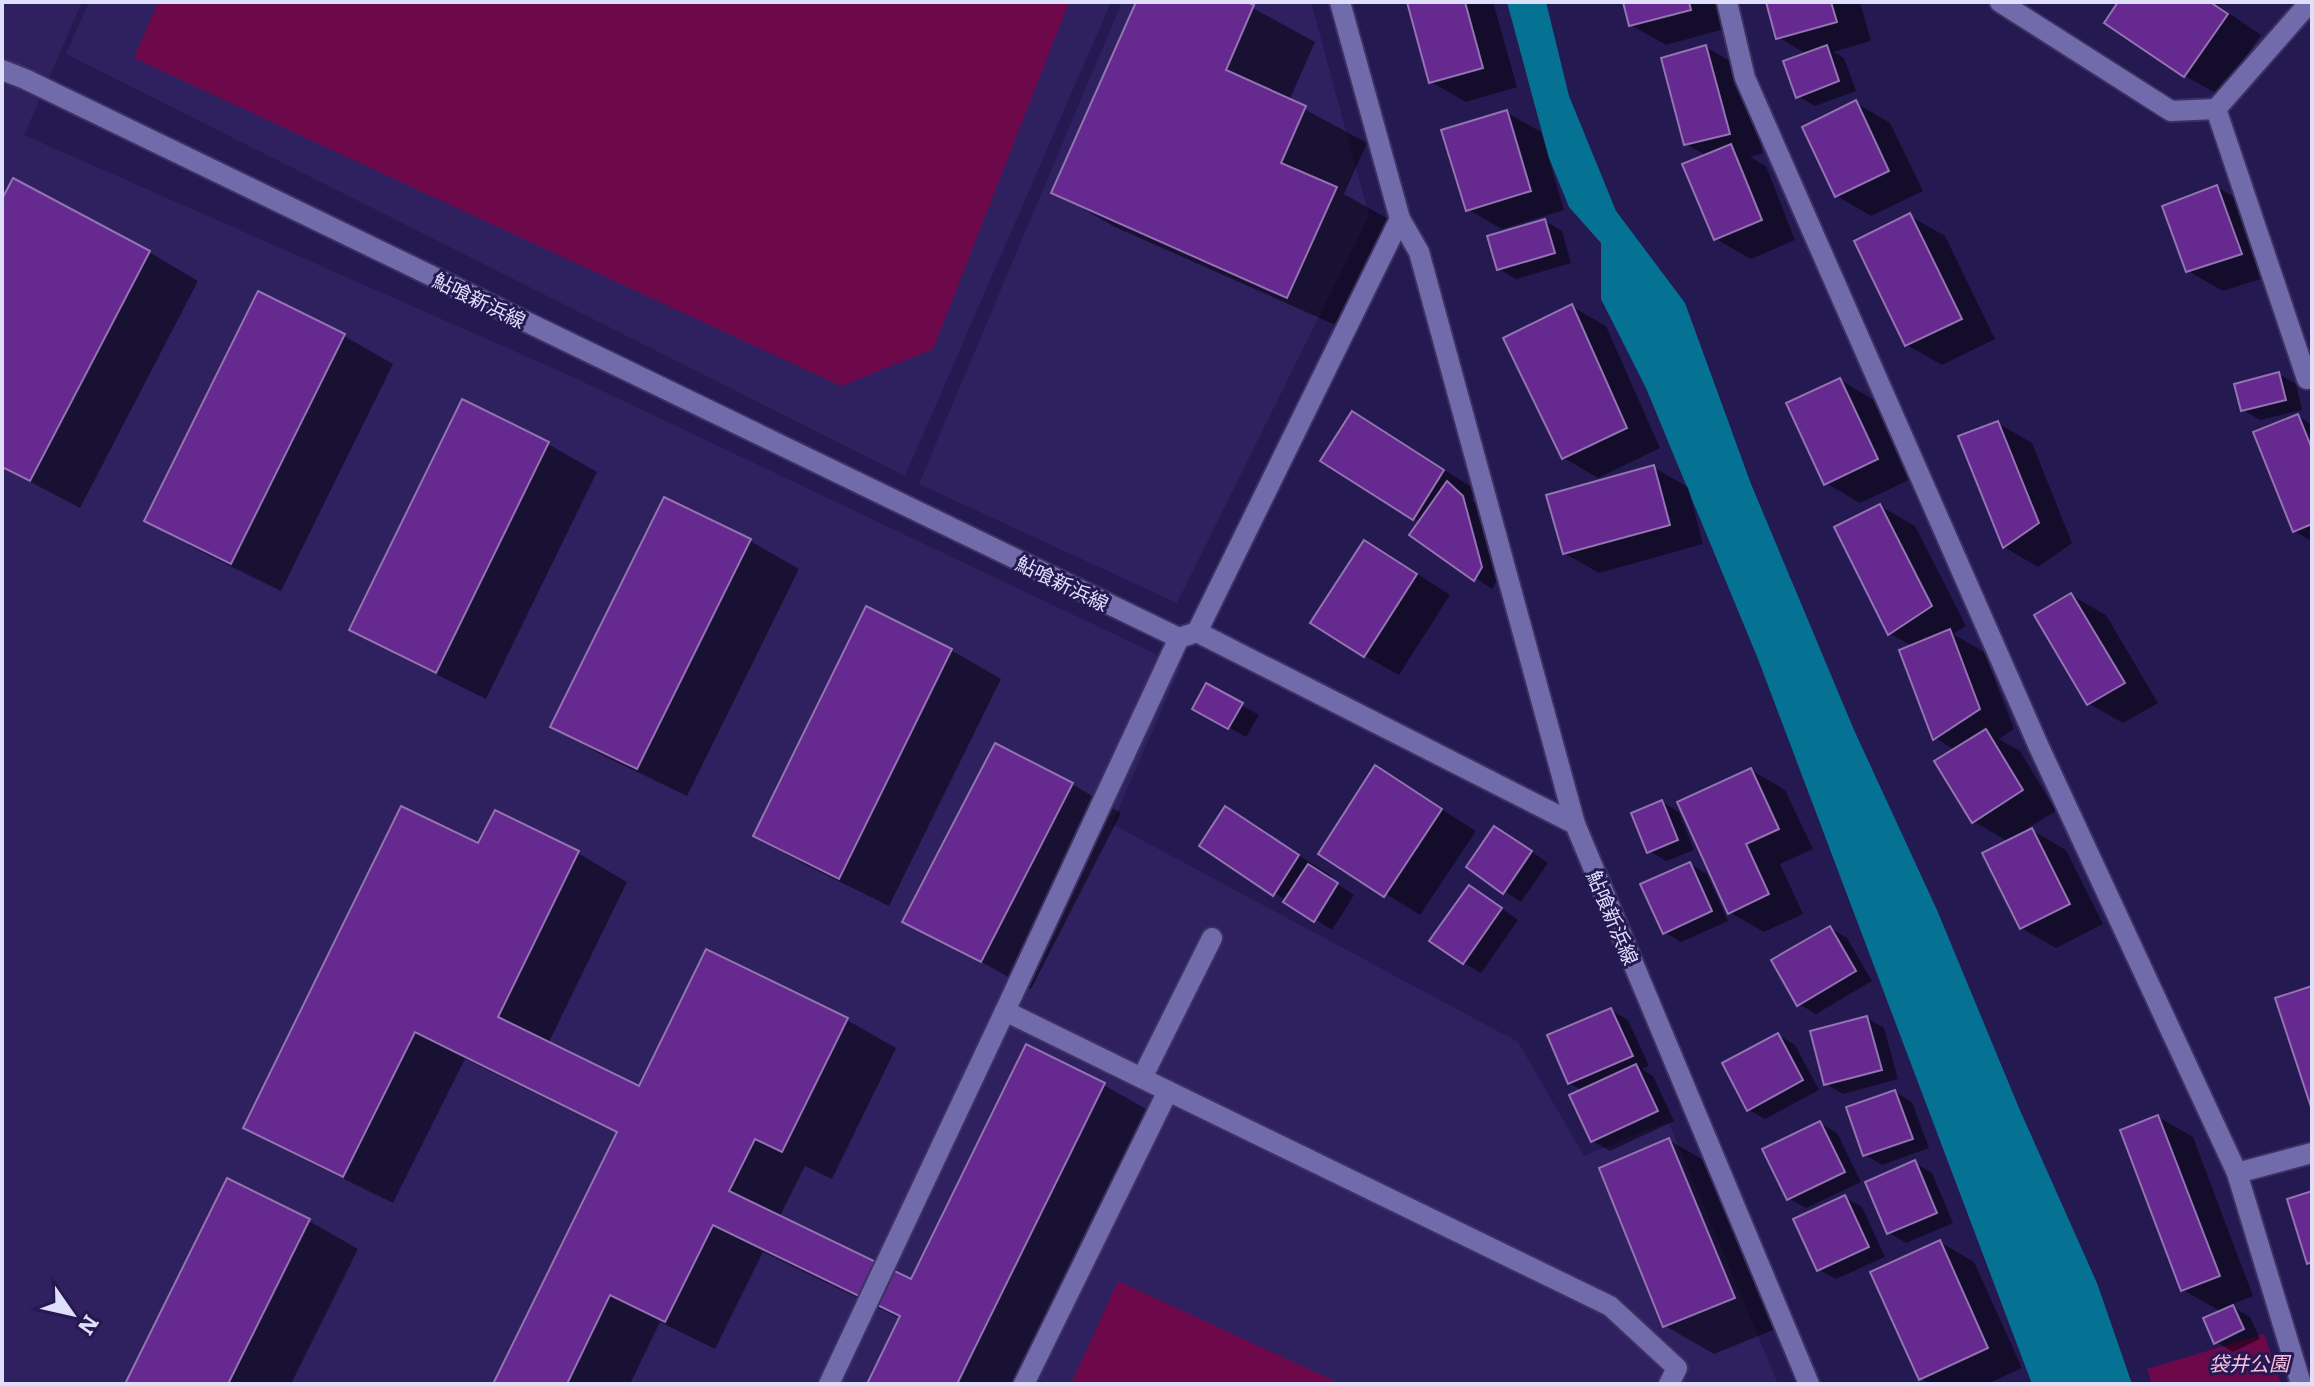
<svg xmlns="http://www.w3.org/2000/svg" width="2314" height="1386" viewBox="0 0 2314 1386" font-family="Literata,'Noto Sans JP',serif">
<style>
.built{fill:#2f2160}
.green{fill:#6d094b}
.water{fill:#067293}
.shadow{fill:#0007}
.building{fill:#652990;stroke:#9373b1;stroke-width:2}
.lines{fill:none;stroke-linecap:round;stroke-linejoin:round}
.service-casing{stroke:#3e3161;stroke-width:24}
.minor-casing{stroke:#3e3161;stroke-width:24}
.secondary-casing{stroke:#3e3161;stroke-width:24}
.service{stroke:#716bab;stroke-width:20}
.minor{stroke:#716bab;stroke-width:20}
.secondary{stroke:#716bab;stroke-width:20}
.labels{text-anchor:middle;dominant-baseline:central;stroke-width:6;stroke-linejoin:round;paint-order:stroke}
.street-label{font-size:20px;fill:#dfdefb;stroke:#251952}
.park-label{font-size:20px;font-style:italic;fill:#fcc0de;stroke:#251952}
</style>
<rect width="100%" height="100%" fill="#251952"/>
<g class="built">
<path d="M2 2H82L24 135 573 377 1181 666 1112 824 1518 1042 1584 1156 1668 1121 1778 1384H2Z"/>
<path d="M89 2H1111L905 476 66 54Z"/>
<path d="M1122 2H1311L1369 216 1177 603 919 484Z"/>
</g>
<g class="green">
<path d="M158 2H1069L933 349 841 386 134 58Z"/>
<path d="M1118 1281 1341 1384H1071Z"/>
<path d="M2264 1334 2281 1384H2152L2147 1369Z"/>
</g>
<path class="water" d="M1507 2H1546L1569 96 1616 211 1685 303 1751 484 1854 730 1937 910 2019 1108 2097 1283 2132 1384H2032L1758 659 1646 388 1601 299V243L1569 207 1549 158Z"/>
<g class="shadow">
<path d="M1139 2H1242L1315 42 1289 101 1367 143 1344 194 1397 224 1349 331 1115 227 1054 192Z"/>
<path d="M1409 2H1493L1517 87 1466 102 1431 82Z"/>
<path d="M1625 2H1717L1724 29 1666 45 1631 25Z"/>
<path d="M1768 2H1860L1871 41 1833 52 1844 58 1856 91 1815 106 1798 96 1808 55 1778 37Z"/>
<path d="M2120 2H2213L2261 35 2219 95 2185 76Z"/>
<path d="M1706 47 1740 67 1763 153 1750 157 1766 166 1795 240 1751 259 1716 239 1707 156 1686 144Z"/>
<path d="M1856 103 1890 123 1923 191 1871 216 1837 196Z"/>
<path d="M1506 112 1541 132 1564 210 1502 229 1467 209Z"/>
<path d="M2217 187 2251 207 2276 274 2223 291 2188 271Z"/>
<path d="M2 203 149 252 198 281 80 508 2 467Z"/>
<path d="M1910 216 1945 236 1995 339 1942 365 1907 345Z"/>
<path d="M1545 221 1562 231 1571 263 1516 279 1499 269Z"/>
<path d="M1571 306 1606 326 1660 448 1598 478 1564 458Z"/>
<path d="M344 336 393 364 281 591 196 549 147 520Z"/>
<path d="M2279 374 2296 384 2302 410 2260 420 2243 410Z"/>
<path d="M1840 380 1874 400 1911 479 1860 503 1826 483Z"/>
<path d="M2298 416 2312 425V541L2294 531Z"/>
<path d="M1998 423 2032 443 2072 543 2038 567 2004 547Z"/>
<path d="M1387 434 1478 491 1472 500 1480 508 1499 577 1492 589 1411 534 1420 522 1323 461Z"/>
<path d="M548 444 597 472 486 699 401 657 352 629Z"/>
<path d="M1653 467 1688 487 1703 544 1599 573 1564 553Z"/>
<path d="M1880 506 1915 526 1966 626 1953 634 1984 652 2014 729 1999 739 2020 751 2056 811 2028 828 2066 850 2103 924 2056 948 2021 928 2009 842 1973 821 1955 750 1935 738 1912 646 1889 633Z"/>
<path d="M750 541 799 569 687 796 602 755 552 726Z"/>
<path d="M1399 562 1450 595 1399 675 1365 656Z"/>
<path d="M2071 595 2106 615 2158 703 2123 723 2088 703Z"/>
<path d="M867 609 951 650 1001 679 889 906 804 864 755 836Z"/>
<path d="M1207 686 1259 715 1246 737 1195 708Z"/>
<path d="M1376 768 1476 831 1420 915 1321 853Z"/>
<path d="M1751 770 1785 790 1813 849 1780 864 1803 914 1764 932 1729 912Z"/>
<path d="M1072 784 1121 813 1031 989 905 921Z"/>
<path d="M1662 802 1679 812 1694 850 1666 861 1649 851Z"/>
<path d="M1226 809 1333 877 1331 880 1354 895 1332 930 1201 845Z"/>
<path d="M1512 838 1548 863 1521 902 1468 867Z"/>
<path d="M479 846 578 853 627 882 548 1044 640 1089 707 952 847 1020 896 1048 832 1179 805 1166 779 1218 912 1282 1104 1085 1153 1113 1020 1384H869L901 1319 763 1252 715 1349 660 1322 630 1384H495L618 1134 465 1059 393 1203 295 1155 246 1127Z"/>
<path d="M1690 864 1707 874 1728 921 1681 942 1664 932Z"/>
<path d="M1487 898 1518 920 1481 973 1464 963Z"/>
<path d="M1830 928 1847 938 1872 981 1816 1014 1799 1004Z"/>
<path d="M1611 1010 1628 1020 1649 1066 1642 1069 1653 1076 1674 1121 1610 1151 1593 1141 1583 1091 1569 1083Z"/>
<path d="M1867 1018 1884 1028 1898 1079 1843 1094 1826 1084Z"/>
<path d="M1778 1035 1795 1045 1819 1090 1765 1119 1748 1109Z"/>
<path d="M1895 1092 1912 1102 1929 1148 1882 1165 1865 1155Z"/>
<path d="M2158 1117 2193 1137 2253 1296 2230 1305 2250 1317 2260 1339 2233 1352 2216 1342 2222 1312 2183 1290Z"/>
<path d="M1820 1123 1837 1133 1861 1182 1806 1208 1788 1198Z"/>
<path d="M1669 1140 1719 1169 1783 1326 1714 1354 1665 1326Z"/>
<path d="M1915 1163 1932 1173 1953 1223 1906 1243 1889 1233Z"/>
<path d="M1844 1197 1862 1207 1885 1257 1836 1279 1818 1269Z"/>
<path d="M309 1221 358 1249 291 1384H127Z"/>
<path d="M1940 1242 1974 1262 2022 1368 1987 1384H1930L1920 1378Z"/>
</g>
<g class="building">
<path d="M1136 2H1247L1254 5 1226 70 1306 106 1281 163 1337 187 1287 298 1051 193Z"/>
<path d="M1407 2H1465L1483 68 1429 83Z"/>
<path d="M1623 2H1689L1691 10 1629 26Z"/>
<path d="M1766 2H1831L1837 22 1776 39Z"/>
<path d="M2118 2H2210L2228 14 2184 77 2104 23Z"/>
<path d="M1706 45 1730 134 1684 145 1661 58Z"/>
<path d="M1827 45 1839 81 1796 98 1783 61Z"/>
<path d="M1856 100 1889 171 1835 197 1802 127Z"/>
<path d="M1507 110 1531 191 1466 211 1441 130Z"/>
<path d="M1731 144 1762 220 1714 240 1682 164Z"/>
<path d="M13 178 150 251 30 481 2 467V199Z"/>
<path d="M2217 185 2242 254 2186 272 2162 206Z"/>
<path d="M1910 213 1962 319 1905 346 1854 241Z"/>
<path d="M1545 219 1555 253 1497 270 1487 236Z"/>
<path d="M258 291 345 334 231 564 144 521Z"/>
<path d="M1572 304 1627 428 1562 459 1503 338Z"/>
<path d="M2279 372 2286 400 2241 411 2234 384Z"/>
<path d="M1840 378 1878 459 1824 485 1786 403Z"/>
<path d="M462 399 549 442 436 673 349 630Z"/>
<path d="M1352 411 1444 470 1413 520 1320 461Z"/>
<path d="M2298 414 2312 449V524L2293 532 2253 432Z"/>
<path d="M1998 421 2039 523 2003 548 1958 436Z"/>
<path d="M1654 465 1670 525 1563 554 1546 495Z"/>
<path d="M1447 481 1463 496 1482 567 1474 581 1409 535Z"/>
<path d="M664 497 751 539 637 769 550 727Z"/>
<path d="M1880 504 1932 606 1888 635 1834 527Z"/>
<path d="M1364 540 1417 574 1364 657 1310 623Z"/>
<path d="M2071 593 2125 683 2087 705 2034 615Z"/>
<path d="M866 606 952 649 839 879 753 836Z"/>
<path d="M1950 629 1980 709 1933 740 1899 650Z"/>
<path d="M1206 683 1243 703 1228 729 1192 709Z"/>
<path d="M1986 729 2023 790 1972 823 1934 761Z"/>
<path d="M995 743 1073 783 981 962 902 922Z"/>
<path d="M1375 765 1442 809 1384 897 1318 854Z"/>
<path d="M1751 768 1779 829 1746 844 1769 894 1728 914 1677 802Z"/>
<path d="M1662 800 1678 840 1647 853 1631 813Z"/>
<path d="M401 806 478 843 495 810 579 851 498 1017 639 1086 706 949 848 1018 782 1152 755 1139 729 1191 911 1279 1026 1044 1105 1083 957 1384H867L900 1316 713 1225 665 1322 610 1295 567 1384H493L617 1132 415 1032 343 1177 243 1128Z"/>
<path d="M1225 806 1299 855 1273 896 1199 846Z"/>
<path d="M1494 826 1532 851 1503 894 1466 867Z"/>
<path d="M2032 828 2070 904 2020 929 1982 853Z"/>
<path d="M1690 862 1712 911 1663 934 1640 884Z"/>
<path d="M1308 864 1338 883 1314 922 1283 902Z"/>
<path d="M1469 885 1502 908 1463 964 1429 941Z"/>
<path d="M1830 926 1856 971 1797 1006 1771 960Z"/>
<path d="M2312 986V1110L2275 998Z"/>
<path d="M1611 1008 1633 1056 1568 1084 1547 1035Z"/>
<path d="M1867 1016 1882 1070 1824 1085 1810 1031Z"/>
<path d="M1778 1033 1803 1080 1747 1111 1722 1063Z"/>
<path d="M1636 1064 1658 1111 1591 1142 1569 1095Z"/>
<path d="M1895 1090 1913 1139 1863 1156 1846 1107Z"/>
<path d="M2158 1115 2220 1276 2181 1291 2120 1130Z"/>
<path d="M1820 1121 1845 1172 1787 1200 1762 1149Z"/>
<path d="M1669 1138 1735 1298 1663 1327 1599 1168Z"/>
<path d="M1915 1160 1937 1213 1887 1234 1865 1182Z"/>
<path d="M227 1178 310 1219 228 1384H125Z"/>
<path d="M2312 1191V1262L2307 1264 2287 1199Z"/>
<path d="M1845 1195 1869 1247 1817 1271 1793 1219Z"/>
<path d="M1940 1240 1988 1348 1919 1380 1870 1272Z"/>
<path d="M2233 1305 2244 1329 2214 1344 2203 1318Z"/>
</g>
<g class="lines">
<g class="service-casing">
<g id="service">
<path d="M1005 1011 1179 638"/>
<path d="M1142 1078 1212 938"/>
<path d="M829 1384 1005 1011 1168 1091"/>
<path d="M1024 1384 1168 1091 1610 1306 1677 1368 1669 1384"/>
</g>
</g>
<g class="minor-casing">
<g id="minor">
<path d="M1340 2 1400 219 1419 252 1575 824"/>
<path d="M1727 2 1745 78 2039 747 2237 1173 2301 1384"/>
<path d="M2000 2 2171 111 2216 109 2307 379"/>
<path d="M2216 109 2310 2"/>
<path d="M1197 632 1400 219"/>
<path d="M2237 1173 2312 1153"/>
</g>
</g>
<g class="secondary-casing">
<path id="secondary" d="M2 70 25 79 1179 638 1197 632 1575 824 1809 1384"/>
</g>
<use href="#service" class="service"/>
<use href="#minor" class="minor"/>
<use href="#secondary" class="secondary"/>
</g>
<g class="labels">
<g class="street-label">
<text transform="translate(480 299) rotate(26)">鮎喰新浜線</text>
<text transform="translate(1063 582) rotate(26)">鮎喰新浜線</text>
<text transform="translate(1614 917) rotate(67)">鮎喰新浜線</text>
</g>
<g class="park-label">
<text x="2249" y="1362">袋井公園</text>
</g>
</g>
<rect width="2314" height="1386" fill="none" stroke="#dfdefb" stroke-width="8"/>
<g transform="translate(72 1314) rotate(124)" stroke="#251952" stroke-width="6" paint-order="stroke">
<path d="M0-6L14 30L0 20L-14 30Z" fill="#dfdefb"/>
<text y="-12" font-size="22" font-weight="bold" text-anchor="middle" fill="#dfdefb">N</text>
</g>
</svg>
